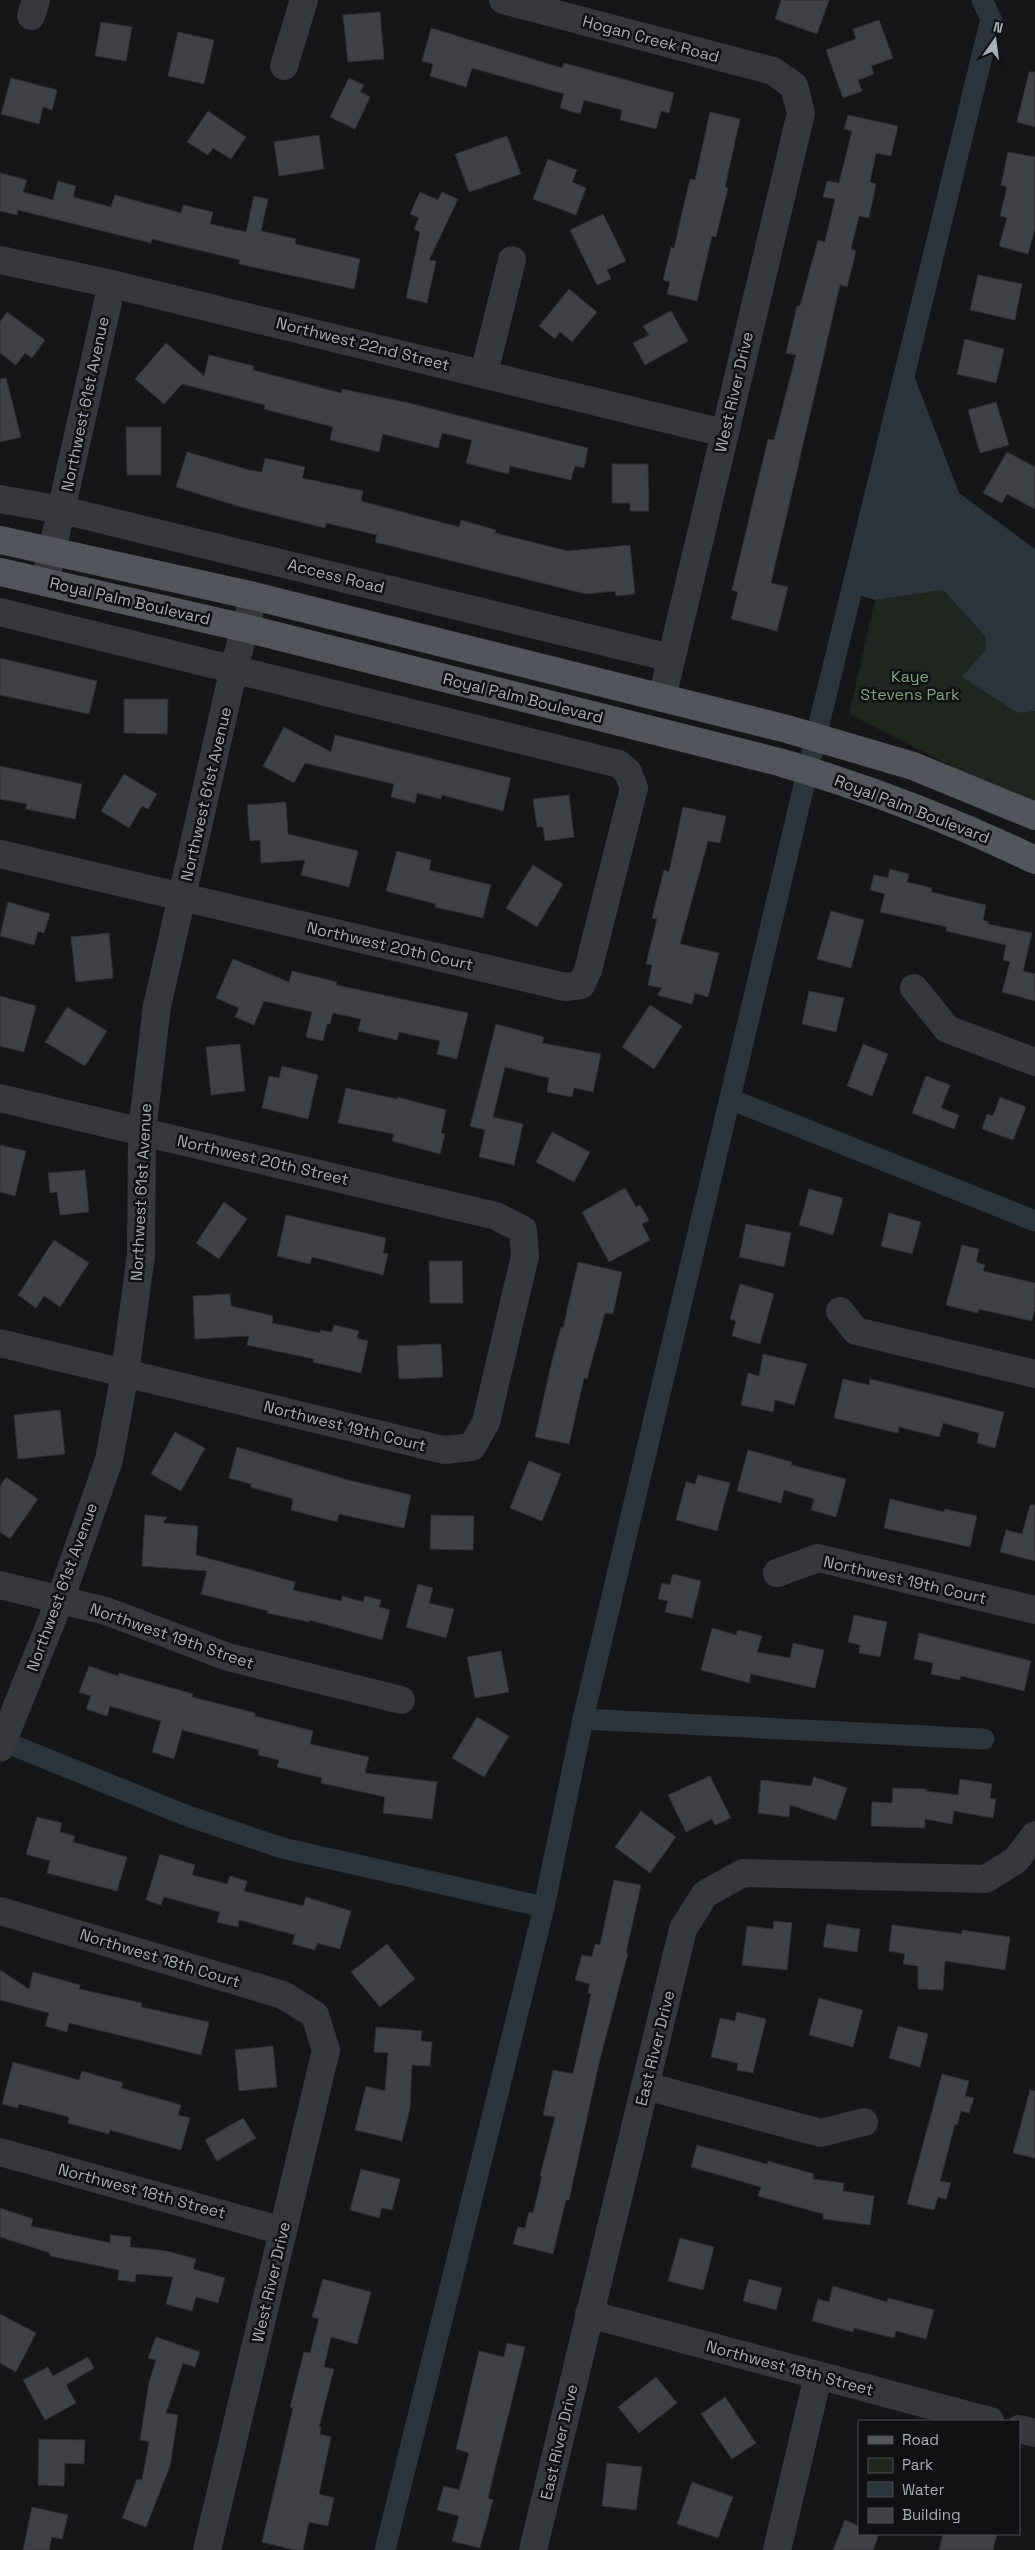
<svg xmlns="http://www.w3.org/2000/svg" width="1035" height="2550" viewBox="0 0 1035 2550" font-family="'Space Grotesk',sans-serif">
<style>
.green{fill:#1e261f}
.water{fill:#2c353c}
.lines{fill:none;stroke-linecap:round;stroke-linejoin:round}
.canal{stroke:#2c353c;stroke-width:21}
.building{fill:#404145;stroke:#303034}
.minor{stroke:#37383d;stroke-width:28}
.major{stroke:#53555c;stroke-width:28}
.labels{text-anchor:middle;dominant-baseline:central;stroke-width:5;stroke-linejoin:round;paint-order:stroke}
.street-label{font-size:16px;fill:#a8adb8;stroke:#111113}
.park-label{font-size:16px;fill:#7fa381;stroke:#111113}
</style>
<rect width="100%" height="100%" fill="#161618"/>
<path class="green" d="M943 590 985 636 986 649 963 677 1018 713 1035 711V809L849 714 875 600Z"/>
<path class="water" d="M908 360 959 493 1035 549V711L1018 713 962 677 986 649 985 636 943 590 875 600 852 593Z"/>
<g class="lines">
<g class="canal">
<path d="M730 1099 1035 1221"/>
<path d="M583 1719 984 1739"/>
<path d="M0 1740 185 1815 282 1848 544 1907"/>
<path d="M385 2550 544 1907 583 1719 801 798 991 19 982 0"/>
</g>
</g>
<g class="building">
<path d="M781 0H829L817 34 775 19Z"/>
<path d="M380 12 384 59 348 62 343 15Z"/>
<path d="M879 20 893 58 871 66 874 74 858 80 862 91 843 98 826 50 856 39 853 29Z"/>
<path d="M101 22 132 27 126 61 95 56Z"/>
<path d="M431 28 562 68 564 63 674 93 669 113 661 111 656 129 620 120 622 110 584 100 580 114 560 108 564 94 472 68 466 87 430 76 433 64 422 61Z"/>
<path d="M178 32 214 40 204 84 168 76Z"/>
<path d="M1029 72H1035V127L1017 122Z"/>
<path d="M11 78 57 90 52 110 43 107 39 124 1 114Z"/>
<path d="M349 78 364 85 360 92 370 97 355 129 330 117Z"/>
<path d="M208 111 246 137 231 159 213 148 208 155 187 142Z"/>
<path d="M710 112 740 119 725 187 728 188 716 237 712 236 697 301 667 294 670 282 663 280 671 247 674 248 690 179 695 180Z"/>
<path d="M848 115 898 126 891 156 876 153 870 182 876 184 869 218 859 216 851 249 856 251 847 287 840 285 771 583 788 587 777 631 731 619 738 592 732 590 768 439 774 440 796 355 786 353 797 306H800L818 240 825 242 835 199 823 197 827 181 839 183 852 131 844 129Z"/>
<path d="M319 135 324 169 279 176 274 142Z"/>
<path d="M507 136 521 174 469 192 455 154Z"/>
<path d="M1008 152 1035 157V228L1028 254 999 246 1007 218 1000 216 1007 187 1001 185Z"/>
<path d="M548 159 577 170 572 182 586 188 576 215 533 199Z"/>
<path d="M0 173 27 180 23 192 53 200 58 181 76 186 73 197 111 207 115 195 181 213 183 205 213 212 210 224 246 232 254 196 268 199 261 231 296 239 295 244 360 259 354 289 239 264 240 260 152 239 151 243 18 210 17 215 0 211Z"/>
<path d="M420 192 438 200 442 192 458 199 429 260 436 261 427 303 406 298 420 232 414 229 419 218 410 214Z"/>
<path d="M603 214 626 261 607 270 611 279 597 285 570 230Z"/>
<path d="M978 275 1022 284 1015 320 970 310Z"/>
<path d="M569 289 597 312 572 342 560 332 555 339 539 326Z"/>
<path d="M671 311 688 341 645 365 633 343 649 335 643 326Z"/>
<path d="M7 312 45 340 32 358 25 353 16 365 0 353V322Z"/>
<path d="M965 339 1004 349 996 383 957 374Z"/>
<path d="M166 343 204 376 209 355 254 366 253 370 341 393 342 389 409 403 588 448 584 468 575 466 571 480 510 466 508 474 466 463 472 440 442 433 438 448 383 434 379 452 330 440 333 427 264 409 265 405 182 384 164 404 135 379Z"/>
<path d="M6 378 21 437 0 442V379Z"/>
<path d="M996 402 1009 445 980 453 968 410Z"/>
<path d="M126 427H161V475H127Z"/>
<path d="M187 452 249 470 262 472 265 458 305 467 302 478 363 491 361 501 459 527 461 520 496 530 495 533 568 551 630 545 635 594 616 596 615 591 586 594 375 542 377 535 326 523 325 528 241 507 176 487Z"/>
<path d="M1007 452 1035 467V509L1007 494 1002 503 983 493Z"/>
<path d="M612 464H648L649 511H630V503H612Z"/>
<path d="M0 658 97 681 89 714 0 695Z"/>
<path d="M124 699H168L167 734 124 733Z"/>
<path d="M284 727 331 752 335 735 511 778 503 811 442 795 441 799 417 793 415 803 391 797 394 784 305 763 294 783 263 766Z"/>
<path d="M0 766 82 784 75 819 26 809 27 804 0 799Z"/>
<path d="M124 774 157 794 148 809 142 806 129 828 101 811Z"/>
<path d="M569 795 574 837 545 841 543 827H537L533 799Z"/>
<path d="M286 802 288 834 358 851 349 887 301 875 305 860 261 863 260 840 250 841 247 805Z"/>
<path d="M683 807 726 816 720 843 708 841 680 944 719 953 708 997 695 993 692 1004 657 995 662 988 648 985 652 965 646 964 657 919 652 918 664 870 669 872Z"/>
<path d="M397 851 431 860 429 870 491 885 483 918 435 907 436 904 386 891Z"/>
<path d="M533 865 563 884 537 927 506 908Z"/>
<path d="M890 869 909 874 907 882 932 888 931 892 986 905 983 920 989 922 988 924 1032 933 1023 971 1035 974V1001L1002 992 1010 962 1003 960 1006 945 946 931 947 927 880 912 885 894 870 890 874 875 888 878Z"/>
<path d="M8 902 50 914 44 933 38 931 34 945 0 936Z"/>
<path d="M831 911 864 920 851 968 817 959Z"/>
<path d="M109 933 113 978 76 982 71 937Z"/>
<path d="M233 959 289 982 292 971 337 982 336 985 468 1013 457 1059 437 1054 440 1041 399 1032 397 1040 358 1031 361 1019 333 1013 330 1024H327L323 1041 306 1037 312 1012 264 1001 254 1025 235 1017 239 1008 216 998Z"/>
<path d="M809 991 844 998 836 1032 802 1024Z"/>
<path d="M0 996 36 1006 24 1052 0 1046Z"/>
<path d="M650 1005 682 1026 654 1069 622 1047Z"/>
<path d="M67 1007 107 1031 85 1066 45 1042Z"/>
<path d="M496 1024 544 1037 542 1043 601 1054 593 1092 574 1088 572 1097 547 1092 549 1078 505 1067 493 1117 523 1124 514 1165 479 1157 485 1130 470 1126Z"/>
<path d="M240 1044 245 1091 211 1095 206 1047Z"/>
<path d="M863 1044 888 1054 872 1096 847 1086Z"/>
<path d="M282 1066 318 1075 308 1119 262 1108 269 1076 279 1078Z"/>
<path d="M926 1076 950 1085 941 1108 959 1115 954 1129 912 1113Z"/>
<path d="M346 1088 397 1099V1097L446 1110 441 1133 445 1134 440 1154 392 1141 394 1134 338 1123Z"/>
<path d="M1000 1097 1026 1107 1013 1140 982 1129 987 1114 993 1116Z"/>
<path d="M552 1132 590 1152 574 1182 536 1162Z"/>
<path d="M0 1145 26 1151 15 1196 0 1192Z"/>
<path d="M85 1170 89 1212 60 1215 57 1192 50 1193 48 1173Z"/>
<path d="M625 1188 636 1207 640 1205 649 1220 642 1224 650 1240 609 1262 582 1212Z"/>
<path d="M809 1189 843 1198 833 1235 799 1225Z"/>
<path d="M224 1202 247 1219 219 1259 196 1243Z"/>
<path d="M889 1213 921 1222 912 1254 881 1246Z"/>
<path d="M286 1215 386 1238 383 1253 388 1254 383 1275 312 1257 310 1264 277 1256Z"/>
<path d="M746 1224 791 1233 784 1267 739 1257Z"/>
<path d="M54 1240 89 1263 60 1307 44 1296 36 1308 18 1295Z"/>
<path d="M962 1245 979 1249 976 1262 985 1265 983 1271 1035 1283V1307L1032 1321 979 1309 978 1313 946 1305Z"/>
<path d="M429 1261H462L463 1303H430Z"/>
<path d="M578 1262 622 1272 613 1314 605 1313 587 1379 584 1378 569 1444 535 1437 550 1369 561 1327 563 1328Z"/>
<path d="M740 1284 774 1294 760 1344 732 1336 736 1321 730 1319Z"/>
<path d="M230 1294 231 1306 273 1316 272 1323 320 1333V1330L332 1332 334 1325 359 1331 357 1338 368 1341 361 1373 313 1362 314 1359 247 1345 249 1336 195 1339 193 1296Z"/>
<path d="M441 1344 443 1377 399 1379 397 1346Z"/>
<path d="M763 1354 807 1364 794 1405 775 1400 773 1412 741 1405 748 1373 759 1376Z"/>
<path d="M843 1379 869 1385 870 1379 1004 1412 995 1448 977 1443 979 1433 943 1423 939 1437 899 1427 898 1433 834 1418Z"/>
<path d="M60 1410 65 1454 18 1459 14 1415Z"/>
<path d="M175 1432 205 1448 181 1491 151 1474Z"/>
<path d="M237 1447 348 1480 411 1495 404 1528 339 1514 337 1522 291 1510 293 1499 250 1487 251 1484 229 1478Z"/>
<path d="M748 1450 792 1462 791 1465 846 1479 836 1517 811 1510 814 1499 784 1490 781 1503 737 1491Z"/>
<path d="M529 1461 561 1474 542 1521 510 1508Z"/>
<path d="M698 1475 730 1483 717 1531 676 1520 686 1482 695 1484Z"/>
<path d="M6 1477 38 1499 10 1539 0 1532V1486Z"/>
<path d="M890 1499 944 1512 945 1509 977 1516 970 1547 884 1528Z"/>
<path d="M1030 1505H1035V1561L1000 1552 1006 1530 1022 1534Z"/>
<path d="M145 1515 167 1517 163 1523 198 1526 196 1555 295 1582 293 1590 341 1601 342 1596 363 1602 365 1596 381 1600 379 1607 390 1610 382 1640 309 1620V1622L267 1613 268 1611 201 1594 207 1571 142 1566Z"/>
<path d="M431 1515 474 1516 473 1550 430 1549Z"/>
<path d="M673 1574 701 1581 692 1618 665 1612 668 1601 658 1599 662 1583 670 1585Z"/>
<path d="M418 1584 433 1588 429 1603 454 1609 446 1638 406 1627Z"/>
<path d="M854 1615 887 1622 880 1657 859 1653 860 1645 848 1642Z"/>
<path d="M712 1628 736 1635 738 1630 762 1636 757 1652 790 1658 793 1643 824 1650 815 1688 751 1674 749 1683 701 1670Z"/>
<path d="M919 1633 1031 1661 1024 1691 961 1676 960 1680 931 1674 933 1663 914 1659Z"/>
<path d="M501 1651 509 1692 475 1698 467 1657Z"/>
<path d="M89 1666 118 1676 119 1673 193 1694 192 1697 255 1713V1716L313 1731 310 1744 369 1757 365 1773 437 1782 432 1819 383 1813 385 1797 321 1783 322 1778 277 1767 279 1760 258 1755 259 1750 182 1730 174 1759 152 1752 161 1721 110 1706 107 1716 86 1709 91 1696 79 1692Z"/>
<path d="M477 1717 509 1736 484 1777 452 1758Z"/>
<path d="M710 1776 731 1818 715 1825 712 1819 686 1832 668 1795Z"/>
<path d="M814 1777 847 1788 836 1820 790 1805 789 1817 758 1813 761 1780 811 1786Z"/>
<path d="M960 1779 992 1784 990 1798 996 1799 993 1818 954 1811 952 1824 925 1819V1828L871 1826 872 1802 892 1803 893 1788 926 1789V1791L958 1795Z"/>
<path d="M641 1811 676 1837 650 1873 615 1847Z"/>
<path d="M37 1817 62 1823 60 1832 75 1836 73 1842 127 1857 117 1891 47 1873 50 1861 26 1854Z"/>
<path d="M160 1854 195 1865 192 1875 227 1884 230 1876 247 1881 244 1891 303 1906 306 1897 351 1911 340 1949 317 1943 315 1950 292 1944 295 1935 239 1920 238 1927 217 1922 220 1912 164 1897 161 1905 146 1900Z"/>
<path d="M614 1880 641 1885 626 1953H628L599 2063 569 2200H566L553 2254 513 2244 518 2227 525 2228 529 2212 533 2213 542 2176H540L555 2117 543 2115 553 2070 573 2074 591 1994 588 1993 590 1984 575 1980 582 1955 592 1957 595 1944 600 1945Z"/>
<path d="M774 1921 792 1923 787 1970 742 1965 747 1926 773 1929Z"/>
<path d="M827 1924 860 1929 857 1952 823 1947Z"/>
<path d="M892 1925 962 1934V1930L1010 1937 1005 1970 945 1961 943 1990 918 1989V1966L903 1964 905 1954 889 1951Z"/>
<path d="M387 1944 415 1979 380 2007 351 1972Z"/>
<path d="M0 1970 29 1989 33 1972 80 1985 79 1989 142 2003 141 2007 209 2022 201 2055 69 2023 67 2032 45 2026 49 2013 0 2000Z"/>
<path d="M819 1998 863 2010 853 2047 809 2035Z"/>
<path d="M737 2012 766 2019 753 2073 737 2070 738 2063 711 2057 720 2018 735 2021Z"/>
<path d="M898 2026 928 2034 920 2067 889 2058Z"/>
<path d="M376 2027 422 2031 421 2041 432 2042 430 2066 412 2065 410 2108 402 2141 355 2130 366 2086 385 2091 388 2053 374 2052Z"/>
<path d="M273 2046 277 2087 239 2091 235 2050Z"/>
<path d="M13 2062 79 2080 82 2071 123 2083 121 2088 181 2105 178 2115 190 2118 181 2150 110 2130 109 2134 68 2123 69 2117 19 2104 18 2108 2 2104Z"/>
<path d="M942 2074 969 2081 965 2096 974 2098 969 2113 961 2111 957 2125 955 2124 940 2181 951 2183 946 2199 938 2197 934 2210 907 2204Z"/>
<path d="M1030 2090 1035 2091V2158L1013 2153Z"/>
<path d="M243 2118 256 2138 217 2161 205 2140Z"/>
<path d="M697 2145 767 2164 768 2161 814 2174 813 2179 844 2183 843 2191 874 2196 870 2225 823 2219V2214L758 2196 761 2187 691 2167Z"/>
<path d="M361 2169 400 2179 392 2210 382 2208 379 2218 350 2210Z"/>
<path d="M0 2208 33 2219 31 2226 110 2243V2235L131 2237 130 2247 167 2251 196 2259 193 2269 225 2278 218 2303 196 2297 192 2311 166 2304 173 2277 136 2274 135 2282 118 2280 119 2270 50 2256V2253L0 2237Z"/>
<path d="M680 2238 714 2247 703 2290 668 2281Z"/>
<path d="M323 2279 371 2292 357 2344 331 2337 324 2367 334 2369 319 2427H321L320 2434 331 2437 319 2494 334 2498 328 2526 309 2522 303 2550H294L262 2542 293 2408 290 2407 304 2352 310 2353 319 2319 312 2317Z"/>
<path d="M749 2279 782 2288 776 2310 743 2301Z"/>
<path d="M833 2286 887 2302 888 2298 934 2310 926 2339 896 2331 894 2338 854 2328 853 2332 812 2321 818 2299 829 2302Z"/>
<path d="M0 2314 36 2333 16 2372 0 2363Z"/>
<path d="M156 2337 200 2352 195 2367 183 2363 166 2413 178 2415 170 2466 146 2527 122 2518 137 2479 142 2480 149 2442 140 2440 149 2382 156 2360 148 2358Z"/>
<path d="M507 2343 525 2347 488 2498 493 2500 480 2548 452 2541 459 2516 437 2510 444 2486 459 2490 469 2453 456 2449 479 2351 504 2357Z"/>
<path d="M88 2357 94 2368 66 2385 76 2403 45 2420 23 2380 48 2367 53 2376Z"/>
<path d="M656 2377 677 2403 639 2433 618 2407Z"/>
<path d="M725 2397 756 2443 732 2459 701 2414Z"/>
<path d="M39 2439 85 2440 84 2464 65 2463 64 2486 38 2485Z"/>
<path d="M607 2463 642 2467 636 2510 602 2506Z"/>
<path d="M692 2482 733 2497 718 2538 677 2524Z"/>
<path d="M32 2507 68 2515 62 2539 52 2537 49 2550H23Z"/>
<path d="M845 2520 859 2526V2534H879L873 2550H833Z"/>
<path d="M943 2534H997L993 2550H939Z"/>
</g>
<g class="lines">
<g class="minor">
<path d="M503 0 773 71 794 86 801 113 662 698"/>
<path d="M31 16 36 0"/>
<path d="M284 66 304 0"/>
<path d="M0 260 112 284 724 433"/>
<path d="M484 373 512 260"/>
<path d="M0 499 62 510 671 658"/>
<path d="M45 582 112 284"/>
<path d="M0 612 619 764 628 772 634 788 588 970 581 985 565 987 0 854"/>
<path d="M914 988 947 1029 1035 1062"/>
<path d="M0 1098 496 1216 523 1230 525 1256 486 1422 472 1447 444 1450 0 1343"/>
<path d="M840 1311 856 1331 1035 1374"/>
<path d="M777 1573 818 1558 1035 1610"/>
<path d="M0 1585 106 1611 228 1657 401 1700"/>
<path d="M0 1748 60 1600 109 1460 125 1373 141 1255 142 1131 157 1006 234 668 254 596"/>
<path d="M0 1911 283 1995 315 2015 326 2050 207 2550"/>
<path d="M646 2086 821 2133 864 2122"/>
<path d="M0 2152 283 2231"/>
<path d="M589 2314 990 2421"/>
<path d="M1019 2429 1035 2433"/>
<path d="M533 2550 683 1929 705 1894 743 1873 986 1879 1016 1860 1035 1835"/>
<path d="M777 2550 818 2376"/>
</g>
<g class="major">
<path d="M0 540 254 596 787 729 913 766 1035 816"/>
<path d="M0 572 245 628 779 762C868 788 952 820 1035 860"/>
</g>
</g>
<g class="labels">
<g class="street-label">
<text transform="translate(651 39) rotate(15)">Hogan Creek Road</text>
<text transform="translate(363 344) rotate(14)">Northwest 22nd Street</text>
<text transform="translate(734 392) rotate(-77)">West River Drive</text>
<text transform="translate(85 404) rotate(-78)">Northwest 61st Avenue</text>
<text transform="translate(336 576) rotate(14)">Access Road</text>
<text transform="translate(130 601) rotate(13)">Royal Palm Boulevard</text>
<text transform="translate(523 698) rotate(14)">Royal Palm Boulevard</text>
<text transform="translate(206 794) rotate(-77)">Northwest 61st Avenue</text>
<text transform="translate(912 809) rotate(21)">Royal Palm Boulevard</text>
<text transform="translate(390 946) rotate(13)">Northwest 20th Court</text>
<text transform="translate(263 1160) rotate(13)">Northwest 20th Street</text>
<text transform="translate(141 1192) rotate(-87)">Northwest 61st Avenue</text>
<text transform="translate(345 1426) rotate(14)">Northwest 19th Court</text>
<text transform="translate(905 1580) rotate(13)">Northwest 19th Court</text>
<text transform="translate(62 1587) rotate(-70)">Northwest 61st Avenue</text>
<text transform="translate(172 1636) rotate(19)">Northwest 19th Street</text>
<text transform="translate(160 1958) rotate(17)">Northwest 18th Court</text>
<text transform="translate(655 2048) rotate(-76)">East River Drive</text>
<text transform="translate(142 2191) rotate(15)">Northwest 18th Street</text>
<text transform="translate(271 2282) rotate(-77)">West River Drive</text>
<text transform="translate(790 2368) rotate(15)">Northwest 18th Street</text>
<text transform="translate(559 2442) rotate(-77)">East River Drive</text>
</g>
<g class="park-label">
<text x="910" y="676">Kaye<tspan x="910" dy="18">Stevens Park</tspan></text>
</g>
</g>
<rect x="858" y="2420" width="162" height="115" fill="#111113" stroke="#4d4f55"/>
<rect x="868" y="2436" width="25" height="8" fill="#53555c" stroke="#4d4f55"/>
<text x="902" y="2445" font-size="15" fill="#a8adb8">Road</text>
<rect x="868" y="2458" width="25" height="15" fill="#1e261f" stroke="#4d4f55"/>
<text x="902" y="2470" font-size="15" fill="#a8adb8">Park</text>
<rect x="868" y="2482" width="25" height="15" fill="#2c353c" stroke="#4d4f55"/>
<text x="902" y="2495" font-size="15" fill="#a8adb8">Water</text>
<rect x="868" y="2508" width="25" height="15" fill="#404145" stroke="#4d4f55"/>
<text x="902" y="2520" font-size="15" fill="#a8adb8">Building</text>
<g transform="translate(995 40) rotate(14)" stroke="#111113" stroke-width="4" paint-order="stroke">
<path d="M0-4L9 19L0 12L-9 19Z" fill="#a8adb8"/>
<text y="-8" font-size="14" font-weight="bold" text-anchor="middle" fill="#a8adb8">N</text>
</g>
</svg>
